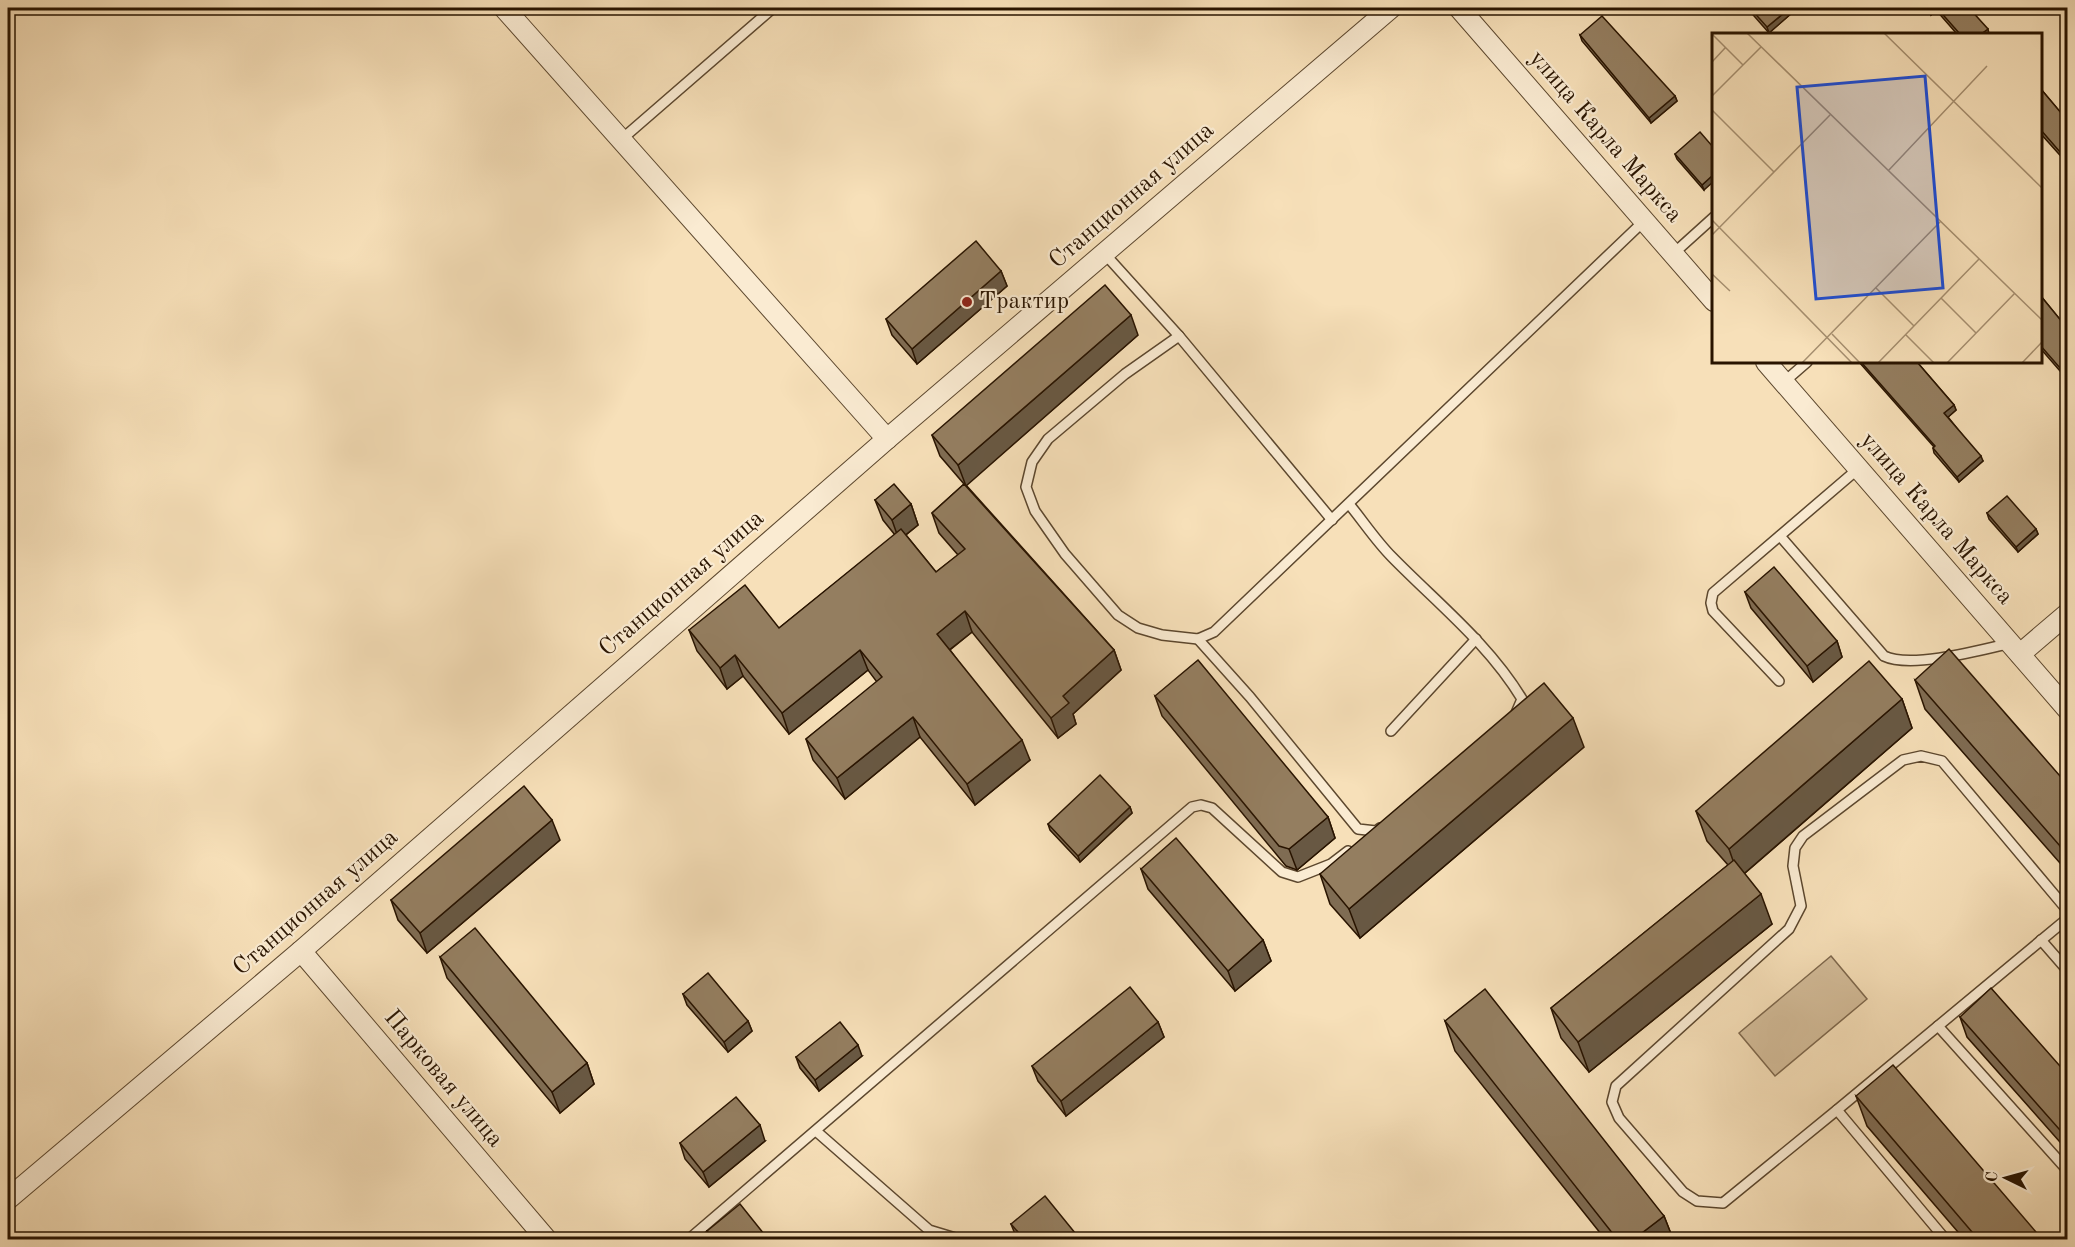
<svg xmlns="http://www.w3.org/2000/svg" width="2075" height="1247" viewBox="0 0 2075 1247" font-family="'Old Standard TT',serif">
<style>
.green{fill:#d4bd9a;stroke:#7e684d;stroke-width:1.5}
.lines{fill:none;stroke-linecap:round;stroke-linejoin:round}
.service-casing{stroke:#5c472e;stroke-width:12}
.minor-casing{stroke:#5c472e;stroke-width:22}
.service{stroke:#faebd2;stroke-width:9}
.minor{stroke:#faebd2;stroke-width:20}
.wall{fill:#7f6c53;stroke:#291400;stroke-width:1.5}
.shaded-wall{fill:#685843;stroke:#291400;stroke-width:1.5}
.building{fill:#947e60;stroke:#291400;stroke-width:1.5}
.poi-dot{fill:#8f2418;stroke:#faebd2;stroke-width:2}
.labels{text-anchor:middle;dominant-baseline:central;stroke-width:4.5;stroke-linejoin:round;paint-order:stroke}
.street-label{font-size:24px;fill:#291400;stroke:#faebd2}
.poi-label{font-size:24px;fill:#291400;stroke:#faebd2;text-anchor:start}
.inset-road{fill:none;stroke:#a58e6f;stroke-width:1.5}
.view{fill:#1d4ed8;fill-opacity:0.15;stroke:#1d4ed8;stroke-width:3}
.inset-edge{fill:none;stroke:#291400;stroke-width:3}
</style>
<rect width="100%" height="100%" fill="#f7e0b9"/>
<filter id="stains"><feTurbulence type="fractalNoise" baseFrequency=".00333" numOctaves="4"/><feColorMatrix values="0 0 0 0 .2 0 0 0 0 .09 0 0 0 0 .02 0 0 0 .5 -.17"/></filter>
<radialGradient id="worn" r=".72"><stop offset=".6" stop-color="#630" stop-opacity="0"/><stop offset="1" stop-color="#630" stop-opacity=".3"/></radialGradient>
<path class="green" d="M1831 956 1867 999 1775 1076 1739 1033Z"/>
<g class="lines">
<g class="service-casing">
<g id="service">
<path d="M622 139 773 8"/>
<path d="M1104 253 1179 336 1332 520"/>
<path d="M1673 254 1714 217"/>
<path d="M1179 336 1125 374 1048 439 1032 462 1026 487 1035 511 1065 554 1118 615 1138 628 1162 635 1198 639 1214 632 1644 221"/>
<path d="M1784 382 1807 362"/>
<path d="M1349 504C1363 521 1376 541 1392 557 1437 603 1488 643 1522 699L1516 713"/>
<path d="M1780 536 1884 656C1911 669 1981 650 2011 643"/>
<path d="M1198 639 1250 697 1358 829 1376 831 1380 828"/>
<path d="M1779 681 1713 611 1711 603 1713 593 1859 468"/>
<path d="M1391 731 1476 639"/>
<path d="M2068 911 1942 761 1921 756 1903 760 1803 836 1795 848 1793 866 1801 906 1789 929 1616 1086 1612 1102 1619 1118 1683 1192 1697 1201 1723 1203 1837 1110 2068 918"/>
<path d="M2041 940 2068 971"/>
<path d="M1938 1026 2068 1171"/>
<path d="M1837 1110 1946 1240"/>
<path d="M816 1131 929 1230 962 1240"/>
<path d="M688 1240 1192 807 1201 805 1212 808 1282 872 1298 877 1331 864 1348 851"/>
</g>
</g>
<g class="minor-casing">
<g id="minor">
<path d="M504 8 887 439"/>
<path d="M1459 8 1714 301"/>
<path d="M1766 362 2068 710"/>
<path d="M2020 654 2068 613"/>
<path d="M301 951 547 1240"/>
<path d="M8 1199 301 951 887 439 1391 8"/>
</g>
</g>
<use href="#service" class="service"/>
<use href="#minor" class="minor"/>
</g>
<g class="wall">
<path d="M1747 8H1792L1793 12 1769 33Z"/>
<path d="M1925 8H1969L1989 34H1957L1936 10 1931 15Z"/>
<path d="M1580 35 1675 96 1677 101 1651 123 1582 41Z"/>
<path d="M2040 88 2067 120V163L2040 133Z"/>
<path d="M1713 147 1704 190 1677 159 1675 154Z"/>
<path d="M1001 271 1007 286 917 364 892 335 886 319Z"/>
<path d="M2040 295 2067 328V379L2040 348Z"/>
<path d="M1138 335 966 485 1114 650 1121 670 1073 714 1076 724 1058 738 972 632 950 650 1030 760 975 805 920 737 845 799 813 760 806 739 877 682 868 670 789 734 743 676 727 689 697 651 689 630 779 628 895 535 883 520 875 500 911 504 918 525 906 535 936 572 958 555 939 533 932 513 964 484 940 456 932 435Z"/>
<path d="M1859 362H1917L1954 405 1956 410 1948 417 1983 461 1959 482 1934 453 1933 448 1934 447Z"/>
<path d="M1987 513 2036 529 2038 534 2018 552 1989 519Z"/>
<path d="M1745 592 1837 641 1842 657 1813 682 1751 608Z"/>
<path d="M1915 680 2067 784V871L1925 709Z"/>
<path d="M1155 696 1328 817 1335 838 1297 870 1286 866 1162 716Z"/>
<path d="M1902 699 1912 728 1744 874 1772 924 1589 1072 1561 1038 1551 1008 1728 865 1707 841 1696 811Z"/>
<path d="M1584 747 1360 938 1330 904 1320 874Z"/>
<path d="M1130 807 1132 813 1080 862 1050 830 1048 824Z"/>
<path d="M560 840 427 953 398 920 391 900Z"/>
<path d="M1141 869 1263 940 1271 961 1235 991 1148 889Z"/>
<path d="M440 957 587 1063 594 1084 560 1113 447 978Z"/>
<path d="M683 994 748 1021 752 1031 728 1052 687 1005Z"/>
<path d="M1960 1017 2067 1074V1150L1967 1037Z"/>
<path d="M1445 1021 1664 1216 1673 1239H1605L1455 1051Z"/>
<path d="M1158 1022 1164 1037 1066 1116 1038 1081 1032 1066Z"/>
<path d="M862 1056 819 1091 800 1068 796 1057Z"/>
<path d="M1856 1096 2042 1239H1964L1867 1126Z"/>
<path d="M765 1141 709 1187 685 1159 680 1143Z"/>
<path d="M1011 1224 1080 1239H1017Z"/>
<path d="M707 1231 768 1239H710Z"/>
</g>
<g class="shaded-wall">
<path d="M1790 8H1792L1793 12 1769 33 1767 27Z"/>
<path d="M1931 8H1935L1936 10 1931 15 1929 9Z"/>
<path d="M1988 29 1989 34H1981Z"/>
<path d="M1675 96 1677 101 1651 123 1649 118Z"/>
<path d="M1713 175V182L1704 190 1702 185Z"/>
<path d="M1001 271 1007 286 917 364 912 349Z"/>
<path d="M1131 315 1138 335 966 486 958 465Z"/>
<path d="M1954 405 1956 410 1946 419 1944 413Z"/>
<path d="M1981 456 1983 461 1959 482 1957 477Z"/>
<path d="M911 504 918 525 899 540 892 520Z"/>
<path d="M2036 529 2038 534 2018 552 2016 547Z"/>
<path d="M965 611 972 632 944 654 937 634Z"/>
<path d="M1837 641 1842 657 1813 682 1807 666Z"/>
<path d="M860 650 868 670 789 734 782 713Z"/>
<path d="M1114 650 1121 670 1073 714 1076 724 1058 738 1051 718 1063 696Z"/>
<path d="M735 655 743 676 727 689 720 668Z"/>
<path d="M1902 699 1912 728 1739 878 1729 849Z"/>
<path d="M913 717 920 737 845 799 837 778Z"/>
<path d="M1573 718 1584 747 1360 938 1349 909Z"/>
<path d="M1022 740 1030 760 975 805 967 784Z"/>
<path d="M1130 807 1132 813 1080 862 1078 856Z"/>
<path d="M1328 817 1335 838 1297 870 1289 849Z"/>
<path d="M552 820 560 840 427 953 420 933Z"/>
<path d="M2067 840V865L2060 846Z"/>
<path d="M1761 894 1772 924 1589 1072 1578 1042Z"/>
<path d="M1263 940 1271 961 1235 991 1228 971Z"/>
<path d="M748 1021 752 1031 728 1052 724 1042Z"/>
<path d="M1158 1022 1164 1037 1066 1116 1061 1101Z"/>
<path d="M858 1045 862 1056 819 1091 815 1080Z"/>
<path d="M587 1063 594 1084 560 1113 552 1092Z"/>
<path d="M760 1125 765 1141 709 1187 703 1172Z"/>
<path d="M1664 1216 1673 1239H1634Z"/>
</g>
<g class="building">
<path d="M1750 8H1790L1767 27Z"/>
<path d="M1937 8H1969L1988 29 1981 34H1960Z"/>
<path d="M1602 16 1675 96 1649 118 1580 35Z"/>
<path d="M2040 88 2067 120V160L2040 129Z"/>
<path d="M1700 132 1713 147V175L1702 185 1675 154Z"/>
<path d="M976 241 1001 271 912 349 886 319Z"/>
<path d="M1105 285 1131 315 958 465 932 435Z"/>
<path d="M2040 295 2067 328V376L2040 345Z"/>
<path d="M1861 362H1917L1954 405 1944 413 1981 456 1957 477 1933 448 1935 446Z"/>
<path d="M2067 399V411L2062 404Z"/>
<path d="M894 484 911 504 892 520 875 500Z"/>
<path d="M964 484 1114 650 1063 696 1069 703 1051 718 965 611 937 634 1022 740 967 784 913 717 837 778 806 739 882 677 860 650 782 713 735 655 720 668 689 630 745 585 779 628 901 529 936 572 965 549 932 513Z"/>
<path d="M2007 496 2036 529 2016 547 1987 513Z"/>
<path d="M1774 567 1837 641 1807 666 1745 592Z"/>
<path d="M1949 649 2067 784V840L2060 846 1915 680Z"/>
<path d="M1198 660 1328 817 1289 849 1279 846 1155 696Z"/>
<path d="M1869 661 1902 699 1729 849 1696 811Z"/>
<path d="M1544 683 1573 718 1349 909 1320 874Z"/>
<path d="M1100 775 1130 807 1078 856 1048 824Z"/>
<path d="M524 786 552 820 420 933 391 900Z"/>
<path d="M1176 838 1263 940 1228 971 1141 869Z"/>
<path d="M1734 860 1761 894 1578 1042 1551 1008Z"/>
<path d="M475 928 587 1063 552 1092 440 957Z"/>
<path d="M708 973 748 1021 724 1042 683 994Z"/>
<path d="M1130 987 1158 1022 1061 1101 1032 1066Z"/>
<path d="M1991 988 2067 1074V1138L1960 1017Z"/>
<path d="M1485 989 1664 1216 1634 1239H1617L1445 1021Z"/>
<path d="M840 1022 858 1045 815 1080 796 1057Z"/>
<path d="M1893 1065 2042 1239H1978L1856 1096Z"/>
<path d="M736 1097 760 1125 703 1172 680 1143Z"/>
<path d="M1045 1196 1080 1239H1024L1011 1224Z"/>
<path d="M740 1204 768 1239H714L707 1231Z"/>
</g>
<circle class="poi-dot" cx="967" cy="302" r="6"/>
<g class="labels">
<g class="street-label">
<text transform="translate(1605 137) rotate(49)">улица Карла Маркса</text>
<text transform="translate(1132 196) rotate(-41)">Станционная улица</text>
<text transform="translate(1936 519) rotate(49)">улица Карла Маркса</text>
<text transform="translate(682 584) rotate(-41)">Станционная улица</text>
<text transform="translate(316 903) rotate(-41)">Станционная улица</text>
<text transform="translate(443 1079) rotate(50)">Парковая улица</text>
</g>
<g class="poi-label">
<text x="979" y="302">Трактир</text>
</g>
</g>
<g transform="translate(1712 33)">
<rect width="330" height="330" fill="#f7e0b9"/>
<path class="inset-road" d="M35 0 330 287M172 0 330 155M0 1 31 32M0 29 13 15M0 63 49 14M0 77 62 139M176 138 275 33M0 187 140 330M0 202 118 82M0 241 18 258M164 255 202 293M229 265 264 300M120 301 148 330M194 302 222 330M90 330 228 189M166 330 267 226M235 330 303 260M310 330 330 309"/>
<path class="view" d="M213 43 231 255 104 266 85 54Z"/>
<rect width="330" height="330" class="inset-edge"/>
</g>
<rect width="2075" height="1247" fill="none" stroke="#f7e0b9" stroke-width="30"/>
<rect x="9" y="9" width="2057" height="1229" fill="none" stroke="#291400" stroke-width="3"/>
<rect x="15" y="15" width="2045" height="1217" fill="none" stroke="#291400" stroke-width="1.5"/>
<g transform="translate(2006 1178) rotate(275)" stroke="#faebd2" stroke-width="4.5" paint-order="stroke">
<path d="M0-4.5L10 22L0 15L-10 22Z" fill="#291400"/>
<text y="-9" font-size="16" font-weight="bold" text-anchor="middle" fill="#291400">С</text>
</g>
<rect width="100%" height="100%" filter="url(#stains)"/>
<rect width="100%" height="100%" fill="url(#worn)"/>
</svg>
